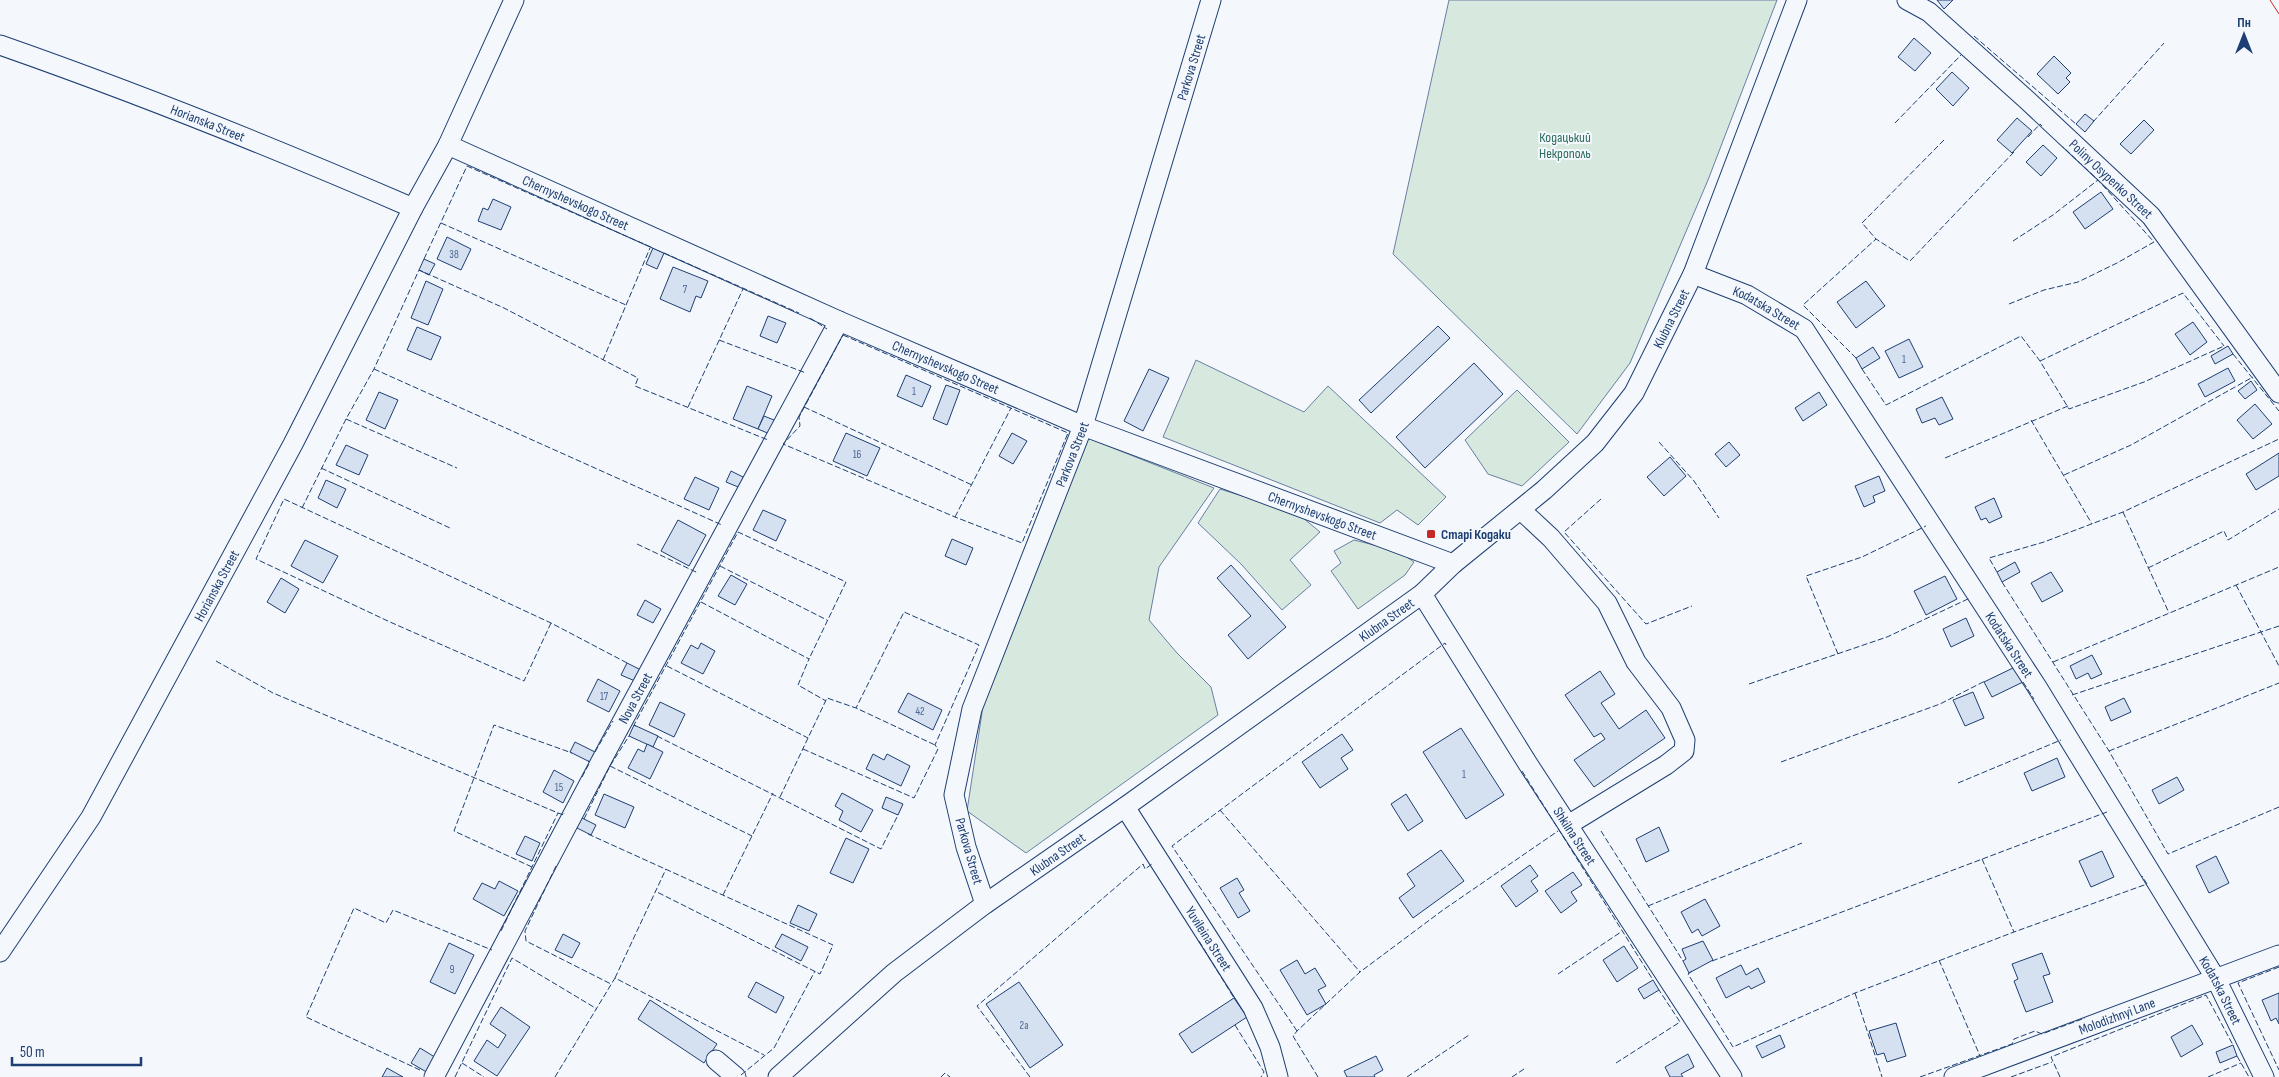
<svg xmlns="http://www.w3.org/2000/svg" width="2279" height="1077" viewBox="0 0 2279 1077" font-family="'Sofia Sans Condensed',sans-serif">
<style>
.green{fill:#d7e8df;stroke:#687fa3}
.building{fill:#d5e0f0;stroke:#1d3f73}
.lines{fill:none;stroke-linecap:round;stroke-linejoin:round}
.minor-casing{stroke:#1d3f73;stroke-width:21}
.minor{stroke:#f4f7fb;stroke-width:19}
.fence{stroke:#1d3f73;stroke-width:1;stroke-dasharray:6 2.5;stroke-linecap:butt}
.power{stroke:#c62828;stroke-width:1;stroke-dasharray:18 4 2.5 4;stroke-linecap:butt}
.poi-dot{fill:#c62828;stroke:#f4f7fb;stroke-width:2}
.labels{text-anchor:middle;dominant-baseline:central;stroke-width:4;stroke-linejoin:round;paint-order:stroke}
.number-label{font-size:11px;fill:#4b6792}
.street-label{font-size:14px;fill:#1d3f73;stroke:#f4f7fb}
.park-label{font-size:14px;fill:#2c6c60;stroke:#f4f7fb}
.poi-label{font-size:14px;font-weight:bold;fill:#1d3f73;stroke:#f4f7fb;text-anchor:start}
</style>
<rect width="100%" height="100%" fill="#f4f7fb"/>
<g class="green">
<path d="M1449 0H1777L1708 180 1630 363 1577 434 1393 254Z"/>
<path d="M1196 360 1304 412 1328 386 1446 497 1418 525 1397 510 1380 523 1163 437Z"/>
<path d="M1517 390 1569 442 1522 486 1488 474 1465 440Z"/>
<path d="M1085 437 1214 488 1159 567 1149 620 1177 653 1211 687 1218 715 1026 853 967 811 983 706Z"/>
<path d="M1220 489 1297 513 1320 532 1290 560 1311 585 1282 610 1241 564 1198 523Z"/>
<path d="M1354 540 1398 551 1414 562 1405 575 1358 609 1331 571 1341 563 1334 551Z"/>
</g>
<g class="building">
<path d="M1937 0H1953L1944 9Z"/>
<path d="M1914 38 1931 53 1915 71 1898 57Z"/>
<path d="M2054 56 2071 73 2066 78 2070 82 2058 94 2037 74Z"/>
<path d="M1952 72 1969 88 1953 106 1936 89Z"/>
<path d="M2085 114 2094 121 2085 132 2076 124Z"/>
<path d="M2017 118 2032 131 2012 153 1997 140Z"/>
<path d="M2144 120 2154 130 2131 154 2120 144Z"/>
<path d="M2043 145 2057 158 2041 176 2026 162Z"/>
<path d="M2101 192 2113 209 2085 229 2073 212Z"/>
<path d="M493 199 511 207 501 230 478 221 483 208 488 210Z"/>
<path d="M447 237 471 249 461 270 437 259Z"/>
<path d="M653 248 664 253 657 269 646 264Z"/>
<path d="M424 259 435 264 429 275 419 270Z"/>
<path d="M673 267 708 281 701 298 696 296 690 312 660 299Z"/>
<path d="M426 281 443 289 428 325 411 318Z"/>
<path d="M1866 281 1885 306 1856 328 1837 302Z"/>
<path d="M768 316 786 323 777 343 760 336Z"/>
<path d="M2193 322 2207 342 2190 355 2175 334Z"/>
<path d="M1438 326 1450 338 1371 413 1359 400Z"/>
<path d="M417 327 441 337 431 360 407 350Z"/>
<path d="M1909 339 1923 367 1899 378 1885 351Z"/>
<path d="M2228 346 2233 354 2215 364 2211 356Z"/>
<path d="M1873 347 1880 358 1862 369 1856 358Z"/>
<path d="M1474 363 1503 394 1425 468 1396 437Z"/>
<path d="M2228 368 2235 381 2205 397 2198 384Z"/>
<path d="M1149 369 1169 378 1143 431 1124 421Z"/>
<path d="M906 375 931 386 922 407 897 396Z"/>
<path d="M2251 381 2257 390 2245 399 2238 391Z"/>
<path d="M946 385 960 390 947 425 933 419Z"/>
<path d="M747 386 772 396 758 429 733 419Z"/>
<path d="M379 392 398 400 385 429 366 420Z"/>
<path d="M1819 392 1827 405 1803 421 1795 408Z"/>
<path d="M1942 397 1953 419 1939 425 1935 418 1922 423 1916 409Z"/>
<path d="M2255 404 2272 424 2253 439 2237 420Z"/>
<path d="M764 416 779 422 772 435 758 429Z"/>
<path d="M846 433 880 448 867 476 833 461Z"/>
<path d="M1012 433 1027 441 1013 464 999 456Z"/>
<path d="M1729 442 1740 455 1726 467 1715 454Z"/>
<path d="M346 445 368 455 359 475 336 465Z"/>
<path d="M2279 453V476L2256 490 2246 474Z"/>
<path d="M1670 457 1686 476 1664 496 1647 477Z"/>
<path d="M731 471 747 479 743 489 726 482Z"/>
<path d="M1879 476 1885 491 1873 496 1875 502 1864 507 1855 486Z"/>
<path d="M695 477 719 488 709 510 684 499Z"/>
<path d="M326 480 346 489 337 508 318 498Z"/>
<path d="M1994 498 2002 517 1989 523 1986 518 1981 520 1975 507Z"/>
<path d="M763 510 786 520 776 541 753 530Z"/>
<path d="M678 520 706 535 689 566 661 551Z"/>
<path d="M952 539 973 548 966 565 945 556Z"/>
<path d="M305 540 338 556 323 583 291 566Z"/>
<path d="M2015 562 2020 572 2002 582 1997 572Z"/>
<path d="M1231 565 1286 627 1248 659 1228 635 1251 616 1217 578Z"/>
<path d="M2051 572 2063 591 2042 602 2031 583Z"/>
<path d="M731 575 747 584 735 605 718 596Z"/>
<path d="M1945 576 1957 599 1926 615 1914 591Z"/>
<path d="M281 578 299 589 285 613 267 602Z"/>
<path d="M645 600 661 609 653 623 637 615Z"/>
<path d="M1966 618 1974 636 1951 647 1943 629Z"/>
<path d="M701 643 715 651 703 674 681 663 691 645 698 649Z"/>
<path d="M2092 655 2102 674 2091 679 2088 673 2076 679 2070 666Z"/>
<path d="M627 663 641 670 635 681 621 675Z"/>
<path d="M2015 667 2023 682 1992 697 1984 682Z"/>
<path d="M1600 671 1615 694 1601 703 1619 729 1646 710 1665 738 1594 787 1574 760 1605 739 1601 733 1594 737 1565 695Z"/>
<path d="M598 679 620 691 609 712 587 701Z"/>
<path d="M1973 692 1984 718 1965 726 1953 700Z"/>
<path d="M908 693 942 710 933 730 898 712Z"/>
<path d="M2124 698 2131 712 2111 721 2105 707Z"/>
<path d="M660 702 685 714 674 737 649 725Z"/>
<path d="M634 725 658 736 653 747 629 736Z"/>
<path d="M1461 728 1504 795 1466 819 1423 752Z"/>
<path d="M1342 734 1353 750 1341 758 1348 769 1320 788 1302 762Z"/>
<path d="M575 742 595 752 590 762 570 752Z"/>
<path d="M647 744 663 752 650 779 628 768 638 749 644 752Z"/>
<path d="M873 754 884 760 887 754 910 766 901 786 866 769Z"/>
<path d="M2057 758 2065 777 2032 791 2024 773Z"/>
<path d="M554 770 574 781 563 803 543 792Z"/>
<path d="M2177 777 2184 790 2159 804 2152 790Z"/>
<path d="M842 793 873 810 861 832 839 820 843 811 835 806Z"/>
<path d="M604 794 634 807 625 828 595 815Z"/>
<path d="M1406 794 1423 821 1408 831 1391 804Z"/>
<path d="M886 797 903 804 898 815 882 808Z"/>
<path d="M580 817 596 825 591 835 575 827Z"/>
<path d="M1659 827 1669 851 1646 862 1636 839Z"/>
<path d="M525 836 540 843 532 861 516 854Z"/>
<path d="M846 838 869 849 853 883 830 873Z"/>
<path d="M1441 850 1464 881 1413 918 1399 898 1415 886 1407 874Z"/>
<path d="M2102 851 2114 877 2091 887 2079 861Z"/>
<path d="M2216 856 2229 883 2209 893 2196 866Z"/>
<path d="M1530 865 1538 876 1531 881 1538 891 1516 907 1501 886Z"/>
<path d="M1573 872 1582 885 1571 892 1577 901 1561 913 1545 891Z"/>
<path d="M1237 878 1244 890 1239 893 1250 911 1238 918 1220 888Z"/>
<path d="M499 881 518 891 504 916 473 899 482 883 495 889Z"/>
<path d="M1705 899 1720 926 1702 936 1698 929 1692 933 1681 912Z"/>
<path d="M798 905 817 914 809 931 790 923Z"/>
<path d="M563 934 580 943 572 958 555 950Z"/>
<path d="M782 934 808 947 801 961 775 947Z"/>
<path d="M1703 941 1713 960 1689 973 1683 961 1686 959 1682 949Z"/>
<path d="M449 943 474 955 455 994 430 982Z"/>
<path d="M1624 946 1638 968 1617 982 1603 960Z"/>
<path d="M2042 953 2050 974 2043 976 2053 1002 2026 1012 2014 981 2018 979 2012 964Z"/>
<path d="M1297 960 1305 974 1315 968 1326 986 1318 990 1326 1004 1307 1015 1280 970Z"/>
<path d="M1741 965 1746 975 1758 968 1765 982 1751 989 1749 986 1726 998 1716 978Z"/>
<path d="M1653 980 1659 990 1644 999 1638 989Z"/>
<path d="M756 982 784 997 776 1013 748 997Z"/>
<path d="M1019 982 1063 1045 1030 1068 986 1004Z"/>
<path d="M2279 993V1024L2276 1018 2271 1021 2262 1000Z"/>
<path d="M1234 998 1247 1017 1192 1053 1179 1034Z"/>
<path d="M650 1000 717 1044 704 1063 638 1019Z"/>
<path d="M501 1007 530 1027 497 1076 474 1061 487 1040 498 1048 506 1035 490 1024Z"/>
<path d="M1896 1023 1906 1056 1887 1062 1884 1053 1877 1055 1869 1031Z"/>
<path d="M2192 1025 2203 1044 2181 1057 2171 1037Z"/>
<path d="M1780 1035 1785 1047 1762 1058 1756 1046Z"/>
<path d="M2233 1045 2237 1056 2220 1063 2216 1052Z"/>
<path d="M420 1048 438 1059 430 1074 411 1063Z"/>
<path d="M1688 1054 1694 1067 1681 1074 1683 1077H1670L1665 1067Z"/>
<path d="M1376 1056 1383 1070 1374 1075 1375 1077H1347L1344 1071Z"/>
<path d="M387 1068 403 1077H382Z"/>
</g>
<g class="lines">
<g class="minor-casing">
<g id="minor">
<path id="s1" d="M1907 0 1929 12 2027 100 2151 216 2279 393"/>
<path id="s2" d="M0 45C140 94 277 149 413 208"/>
<path id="s3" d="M448 145 839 321 1083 426 1453 564"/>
<path id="s4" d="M1693 274 1747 295 1804 329 2037 687 2216 979 2264 1077"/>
<path d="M1521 510 1551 538 1607 603 1636 662 1671 708 1685 740 1684 751 1666 765 1568 825"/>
<path id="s5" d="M1422 594 1528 764 1732 1077"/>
<path id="s6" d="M1125 807 1253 1008 1270 1047 1278 1077"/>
<path id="s7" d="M985 904 966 847 954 795 972 709 1083 426 1211 0"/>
<path id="s8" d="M0 952 91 817 293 444 413 208 448 145 514 0"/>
<path d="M716 1060 736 1077"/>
<path id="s9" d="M434 1077 608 748 839 321"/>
<path id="s10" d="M778 1077 894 973 985 904 1125 807 1422 594 1453 564 1544 490 1595 443 1634 393 1693 274 1797 0"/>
<path id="s11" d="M1954 1077 2279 955"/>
</g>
</g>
<use href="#minor" class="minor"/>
<g class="fence">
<path d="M1974 36 2076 124"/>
<path d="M2093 122 2164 43"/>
<path d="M1895 123 1961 55"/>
<path d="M2028 137 2040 124 2042 126"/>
<path d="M1944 140 1862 223 1876 239 1910 261 2014 152"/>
<path d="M441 223 626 305"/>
<path d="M2013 241 2053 215 2098 180"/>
<path d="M664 253 799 313"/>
<path d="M424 259 467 166 653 248"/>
<path d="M2009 304 2044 290 2078 282 2117 263 2154 242 2098 180 2063 147"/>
<path d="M810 318 827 329"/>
<path d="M843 335 1068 433 1022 543 955 517 783 444 800 426 799 417Z"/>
<path d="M719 340 806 373"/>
<path d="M2233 354 2279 411"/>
<path d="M1856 358 1803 305 1876 239"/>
<path d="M603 360 650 248"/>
<path d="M2040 361 2183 293 2224 346"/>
<path d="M374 369 722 525"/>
<path d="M1862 369 1886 405 2021 336 2040 361 2069 409 2144 382 2224 346"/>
<path d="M688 407 743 289"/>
<path d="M804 407 972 485"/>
<path d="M346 419 457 468"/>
<path d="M2031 420 2092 524"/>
<path d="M1659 442 1694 481 1719 518"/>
<path d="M1945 458 2068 406"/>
<path d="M321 468 450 528"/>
<path d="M2064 475 2131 445 2253 377"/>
<path d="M1601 499 1564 532 1646 624 1692 606"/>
<path d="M302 508 346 419 374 369 419 270 504 308 638 378 635 386 768 440"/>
<path d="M2123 512 2169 613"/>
<path d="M955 517 1011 408"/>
<path d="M637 544 696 572 697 570"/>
<path d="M720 566 827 620"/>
<path d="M2148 568 2224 531 2228 540 2279 509"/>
<path d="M1997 572 1989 558 2044 542 2123 512 2279 439"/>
<path d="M2002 582 2109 751 2168 854 2279 807"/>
<path d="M2236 585 2279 666"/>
<path d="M701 602 809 659 798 685 826 701"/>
<path d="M551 623 524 681 390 622 256 559 284 499 551 623 629 664"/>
<path d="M1838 654 1806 576 1862 557 1926 526"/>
<path d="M216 661 273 693 558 813 564 815V813"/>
<path d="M2053 662 2279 567"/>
<path d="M667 666 808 738"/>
<path d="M2023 682 2034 699"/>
<path d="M1749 684 1887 637 1970 598"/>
<path d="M2072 695 2279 626"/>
<path d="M636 726 634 725 738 532 846 582 809 659"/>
<path d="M657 736 881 849 898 815"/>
<path d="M803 749 914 798 938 749 935 745 979 645 904 612 856 708"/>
<path d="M2109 751 2279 683"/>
<path d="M595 752 613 721"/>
<path d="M1781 762 1940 704 1985 681"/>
<path d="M610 766 752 836"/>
<path d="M1522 771 1653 980"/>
<path d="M582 777 590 762 588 761"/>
<path d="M1958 783 2061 740"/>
<path d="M780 797 827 698 856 708 935 745"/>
<path d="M1220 810 1360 972"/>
<path d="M584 819 610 766 629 736"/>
<path d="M1601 831 1683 961"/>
<path d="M588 834 833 945 820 974 655 891"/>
<path d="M1982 859 2014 932"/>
<path d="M556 866 525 931 526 941 611 984"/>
<path d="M532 867 454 831 494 725 572 753"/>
<path d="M723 895 773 793"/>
<path d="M1648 906 1802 843"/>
<path d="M501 931 558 813"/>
<path d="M1199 941 1234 998"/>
<path d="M1939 960 1980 1056"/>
<path d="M1712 961 2107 812"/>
<path d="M2279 967 2238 983 2279 1070"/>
<path d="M1692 971 1688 974 1733 1047 1855 993 2014 932 2147 884 2142 876"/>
<path d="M1558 974 1621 932"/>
<path d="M615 978 666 869"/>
<path d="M1855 993 1882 1077"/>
<path d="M1235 1025 1264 1072 1261 1077"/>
<path d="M1297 1031 1172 846 1445 643 1446 645"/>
<path d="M2237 1056 2249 1077"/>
<path d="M462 1063 484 1077"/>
<path d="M1616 1063 1680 1022 1659 990"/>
<path d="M420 1070 306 1017 354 908 386 923 393 910 492 950"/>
<path d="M741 1075 774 1048 815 971"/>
<path d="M455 1077 512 958 597 1009"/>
<path d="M555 1077 615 978 764 1055"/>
<path d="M941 1077 945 1073 950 1077"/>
<path d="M1030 1077 977 1006 1143 864 1145 869 1152 864"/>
<path d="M1318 1077 1293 1036 1297 1031 1360 972 1443 910 1558 831"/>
<path d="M1407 1077 1469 1035"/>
<path d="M1512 1077 1524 1069"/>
<path d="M1920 1077 2012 1044 2014 1039 2035 1031 2042 1034 2085 1018"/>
<path d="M2011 1077 2052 1062"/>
<path d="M2060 1077 2051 1057 2206 995 2233 1045"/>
<path d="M2208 1077 2241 1063"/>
</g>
<path class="power" d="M2270 0 2279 14"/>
</g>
<rect class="poi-dot" x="1426" y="529" width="10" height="10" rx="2.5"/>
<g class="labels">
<g class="number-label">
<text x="454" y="254">38</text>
<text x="685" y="289">7</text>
<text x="1904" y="359">1</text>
<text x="914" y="391">1</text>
<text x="857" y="454">16</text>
<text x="604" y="696">17</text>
<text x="920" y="711">42</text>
<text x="1464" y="774">1</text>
<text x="559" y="787">15</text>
<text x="452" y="969">9</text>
<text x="1024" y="1025">2а</text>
</g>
<g class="street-label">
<text stroke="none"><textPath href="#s7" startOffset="880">Parkova Street</textPath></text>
<text stroke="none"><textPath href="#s2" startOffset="222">Horianska Street</textPath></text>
<text stroke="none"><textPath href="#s1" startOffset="272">Poliny Osypenko Street</textPath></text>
<text stroke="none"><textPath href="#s3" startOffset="140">Chernyshevskogo Street</textPath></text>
<text stroke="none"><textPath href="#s4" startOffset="81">Kodatska Street</textPath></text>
<text stroke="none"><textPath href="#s10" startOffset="1182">Klubna Street</textPath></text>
<text stroke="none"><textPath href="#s3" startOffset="545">Chernyshevskogo Street</textPath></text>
<text stroke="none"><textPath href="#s7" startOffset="475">Parkova Street</textPath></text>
<text stroke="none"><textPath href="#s3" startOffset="950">Chernyshevskogo Street</textPath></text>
<text stroke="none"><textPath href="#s8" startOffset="426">Horianska Street</textPath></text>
<text stroke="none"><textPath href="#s10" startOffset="762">Klubna Street</textPath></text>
<text stroke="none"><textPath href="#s4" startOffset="501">Kodatska Street</textPath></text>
<text stroke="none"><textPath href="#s9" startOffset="429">Nova Street</textPath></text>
<text stroke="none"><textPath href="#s5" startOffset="286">Shkilna Street</textPath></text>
<text transform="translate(969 851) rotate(74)">Parkova Street</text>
<text stroke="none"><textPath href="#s10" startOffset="358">Klubna Street</textPath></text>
<text stroke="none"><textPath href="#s6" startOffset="156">Yuvileina Street</textPath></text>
<text stroke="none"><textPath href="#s4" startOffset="906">Kodatska Street</textPath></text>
<text stroke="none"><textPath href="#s11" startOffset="174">Molodizhnyi Lane</textPath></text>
</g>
<g class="park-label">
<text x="1565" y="137">Кодацький<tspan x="1565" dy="16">Некрополь</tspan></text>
</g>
<g class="poi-label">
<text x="1441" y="534">Старі Кодаки</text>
</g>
</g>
<g transform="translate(2244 35)" stroke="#f4f7fb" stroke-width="4" paint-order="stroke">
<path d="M0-4L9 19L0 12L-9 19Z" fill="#1d3f73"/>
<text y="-8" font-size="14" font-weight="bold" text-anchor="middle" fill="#1d3f73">Пн</text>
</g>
<path d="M12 1057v8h129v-8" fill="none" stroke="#1d3f73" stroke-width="2.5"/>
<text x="20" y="1057" font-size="15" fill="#1d3f73" stroke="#f4f7fb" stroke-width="4" paint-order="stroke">50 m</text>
</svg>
